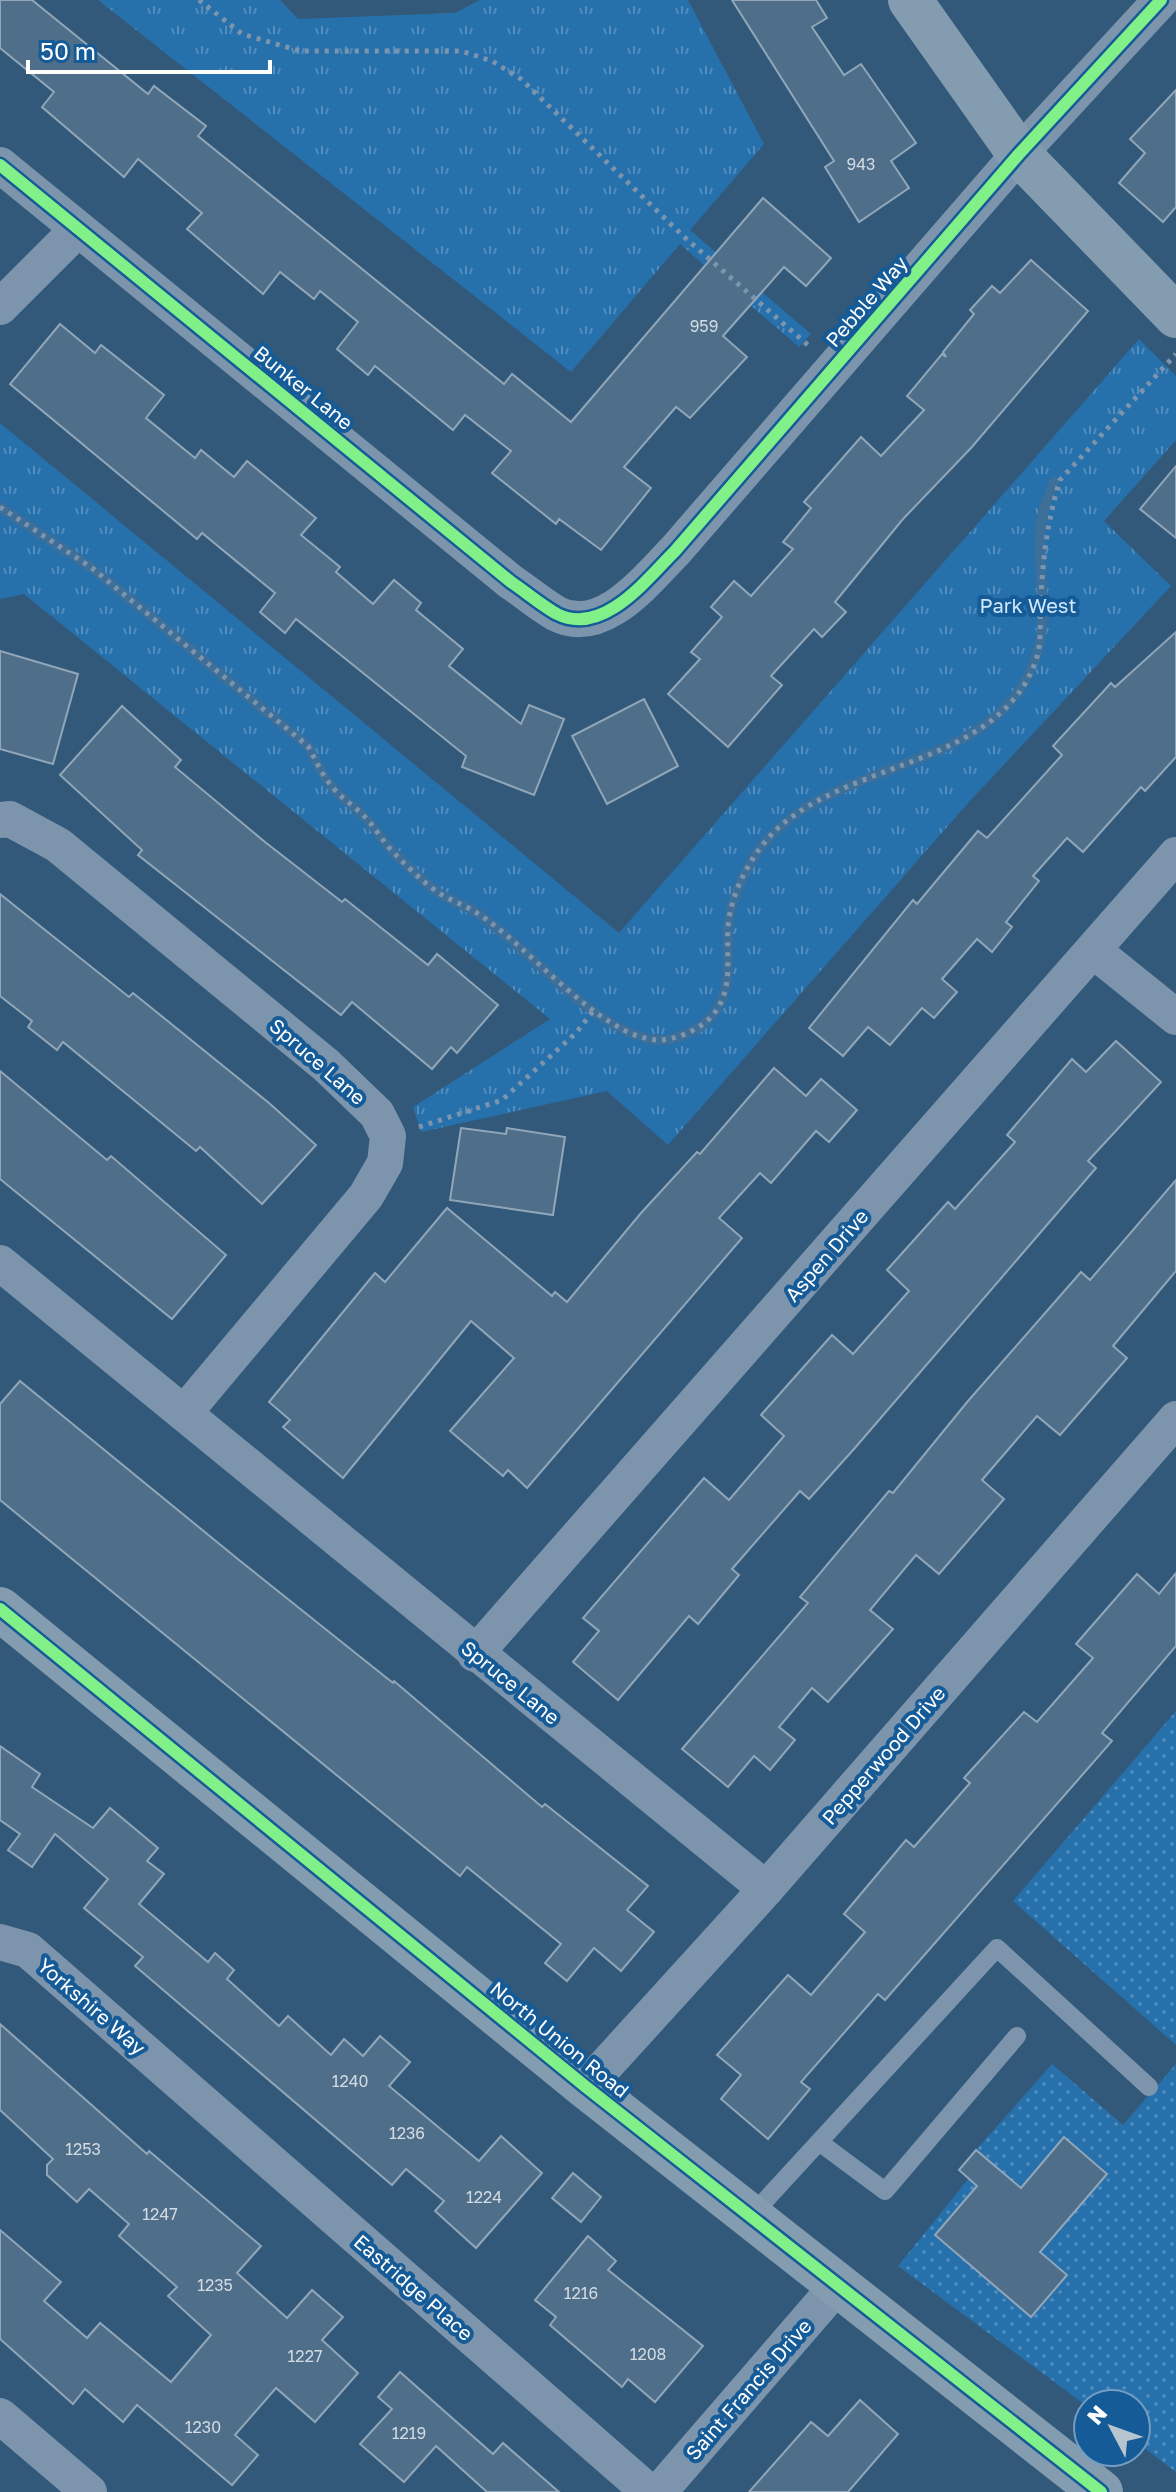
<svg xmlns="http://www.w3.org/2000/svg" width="1176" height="2492" viewBox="0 0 1176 2492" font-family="'Golos Text',sans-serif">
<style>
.grass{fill:url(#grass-dots)}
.park{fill:url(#park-tufts)}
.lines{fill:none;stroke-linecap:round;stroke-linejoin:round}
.stream{stroke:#3e6f99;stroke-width:10}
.building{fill:#4f6e89;stroke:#91a7b9;stroke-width:2}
.path{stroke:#7c95ad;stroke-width:5;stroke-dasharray:4 6;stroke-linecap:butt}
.lane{stroke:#7c95ad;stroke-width:18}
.street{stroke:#7c95ad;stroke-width:36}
.secondary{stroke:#849cb0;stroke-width:44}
.cycleway-casing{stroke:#155b97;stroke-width:17}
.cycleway{stroke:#82f089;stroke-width:12}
.labels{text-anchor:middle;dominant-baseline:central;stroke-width:8;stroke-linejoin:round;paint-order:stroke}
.number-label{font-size:16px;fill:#d3dbe2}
.street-label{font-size:20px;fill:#fff;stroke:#155b97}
.park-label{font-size:20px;fill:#cfe8fc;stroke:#155b97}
</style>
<defs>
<pattern id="grass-dots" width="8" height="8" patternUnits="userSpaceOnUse" patternTransform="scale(2)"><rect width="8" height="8" fill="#2670ac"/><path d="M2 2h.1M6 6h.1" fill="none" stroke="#518dbd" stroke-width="1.8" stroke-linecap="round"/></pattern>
<pattern id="park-tufts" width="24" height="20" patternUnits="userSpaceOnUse" patternTransform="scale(2)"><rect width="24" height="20" fill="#2670ac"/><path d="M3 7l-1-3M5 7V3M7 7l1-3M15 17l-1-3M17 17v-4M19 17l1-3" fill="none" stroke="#518dbd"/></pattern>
</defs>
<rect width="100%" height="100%" fill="#32597a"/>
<g class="grass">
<path d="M1176 1711V2045L1013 1901Z"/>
<path d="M1052 2064 1123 2125 1176 2064V2472L1136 2442V2404H1088V2407L898 2266 969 2178 977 2185 936 2235 1067 2275 1040 2252 1021 2188 976 2150Z"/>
</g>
<g class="park">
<path d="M98 0H280L298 19 455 13 480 0H688L764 144 690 230 811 334 799 347 680 244 571 372Z"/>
<path d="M1139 339 1176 376V440L1104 521 1171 586 968 803 668 1145 607 1091 421 1132 413 1107 550 1019 24 594 0 599V423L619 933Z"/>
</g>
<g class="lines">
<path class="stream" d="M0 507 92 568 308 746C315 759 321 773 330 784 339 797 355 806 366 818 377 830 385 845 397 856 410 868 424 883 439 893 450 901 465 905 477 913 530 948 593 1032 656 1040 672 1042 696 1031 707 1021 735 995 726 962 728 929 731 894 751 854 776 831 853 755 1009 769 1039 646 1049 605 1035 559 1042 517 1044 505 1050 493 1054 482"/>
</g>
<g class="building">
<path d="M0 0H32L148 94 154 86 206 126 198 136 504 384 512 374 571 422 763 198 831 258 806 286 784 267 723 336 747 357 690 418 676 407 624 467 651 488 601 550 559 519 556 524 492 473 511 451 465 415 453 430 375 366 368 375 337 349 358 322 320 291 314 299 280 272 263 294 187 229 202 213 138 159 124 177 42 107 54 92 0 48Z"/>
<path d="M732 0H816L827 18 812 27 844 75 861 64 916 143 891 161 909 188 859 222 825 167 834 161Z"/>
<path d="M1176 90V207L1163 222 1119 183 1145 153 1130 139Z"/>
<path d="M1031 260 1088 311 971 448 903 519 835 602 846 612 822 637 814 629 771 676 782 685 728 747 668 694 700 659 691 652 722 617 711 607 734 581 751 596 793 549 783 542 811 508 804 502 861 437 881 456 924 410 907 396 942 354 946 357 943 352 974 314 970 310 992 286 1000 293Z"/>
<path d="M60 324 95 353 101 345 164 395 146 418 195 458 201 450 234 477 247 461 316 518 301 535 340 567 336 572 373 604 394 580 421 603 416 610 463 649 449 666 521 724 529 705 564 719 534 795 462 767 466 756 296 619 285 633 260 612 275 593 202 533 197 539 10 384Z"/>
<path d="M1176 466V538L1140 509Z"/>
<path d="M1176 632V757L1145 791 1141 787 1083 852 1067 838 1033 876 1039 881 1006 922 1012 927 992 952 977 939 942 979 957 992 934 1018 922 1008 890 1045 868 1027 843 1056 809 1028 913 900 917 904 978 831 987 838 1062 755 1053 746 1111 683 1115 687Z"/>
<path d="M0 651 78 674 53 764 0 749Z"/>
<path d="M644 699 678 766 607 804 572 736Z"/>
<path d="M122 706 181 760 175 767 265 842 342 902 345 899 428 965 437 954 498 1005 457 1053 451 1047 432 1069 352 1002 341 1015 138 855 142 850 60 775Z"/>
<path d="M0 894 129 997 133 993 269 1103 316 1145 262 1204 200 1147 196 1151 63 1042 57 1050 28 1027 32 1021 0 996Z"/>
<path d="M1116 1041 1161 1082 1088 1161 1096 1168 854 1449 809 1499 800 1491 732 1569 739 1575 698 1624 689 1616 618 1700 573 1662 599 1631 583 1618 704 1478 729 1500 784 1436 761 1415 832 1335 853 1354 909 1291 887 1270 948 1202 955 1209 1015 1142 1007 1135 1072 1059 1086 1072Z"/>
<path d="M774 1068 806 1096 821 1079 857 1110 829 1142 816 1131 771 1183 760 1173 719 1218 742 1238 527 1488 508 1470 503 1476 450 1431 514 1358 471 1321 343 1478 283 1427 290 1420 269 1402 375 1273 385 1282 447 1208 552 1296 555 1292 567 1302 641 1213 697 1152 700 1154Z"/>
<path d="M0 1071 107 1160 111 1156 226 1255 172 1319 0 1179Z"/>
<path d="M461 1128 506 1134 507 1128 565 1137 553 1215 450 1200Z"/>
<path d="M1176 1180V1271L1113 1346 1127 1358 1060 1435 1037 1416 982 1480 1004 1499 939 1574 916 1555 870 1610 893 1629 828 1702 812 1688 779 1727 795 1740 770 1770 754 1756 728 1787 682 1749 808 1603 800 1597 889 1491 893 1493 968 1401 1081 1272 1090 1280Z"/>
<path d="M20 1381 239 1560 393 1683 394 1681 542 1807 545 1804 648 1886 627 1910 654 1932 621 1971 594 1948 567 1981 545 1963 561 1944 467 1867 460 1876 0 1500V1404Z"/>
<path d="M1176 1573V1646L1102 1733 1112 1741 885 2000 878 1994 801 2082 810 2089 768 2139 721 2099 741 2075 717 2055 788 1975 811 1995 865 1932 844 1914 906 1840 914 1847 970 1783 964 1778 1024 1712 1037 1722 1093 1658 1076 1644 1137 1574 1159 1594Z"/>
<path d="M0 1746 40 1774 32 1787 93 1828 110 1808 158 1848 147 1861 164 1874 139 1904 208 1962 215 1953 234 1970 227 1979 279 2026 288 2016 331 2055 344 2039 363 2056 380 2036 410 2062 389 2086 479 2161 501 2136 542 2173 476 2248 435 2211 444 2201 406 2169 392 2185 135 1966 143 1957 84 1908 108 1879 55 1834 32 1867 8 1850 20 1834 0 1820Z"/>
<path d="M0 2024 147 2154 149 2151 261 2246 237 2273 287 2318 312 2290 343 2317 322 2340 358 2373 315 2422 276 2388 235 2435 258 2455 232 2485 137 2405 123 2422 85 2389 73 2404 0 2339V2230L61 2282 44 2301 87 2338 100 2323 171 2382 211 2335 168 2296 177 2287 119 2236 129 2224 89 2189 77 2202 47 2175V2165L53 2159 0 2110Z"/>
<path d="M1064 2137 1107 2174 1040 2252 1067 2275 1031 2317 935 2235 977 2186 959 2170 976 2150 1021 2188Z"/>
<path d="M573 2173 601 2197 581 2222 552 2198Z"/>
<path d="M588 2236 616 2261 608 2270 703 2346 655 2402 628 2379 622 2387 550 2325 556 2317 535 2300Z"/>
<path d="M400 2372 493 2454 503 2443 559 2492H487L436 2446 404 2482 360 2444 392 2409 378 2397Z"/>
<path d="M860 2400 898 2434 848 2492H749L811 2422 828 2436Z"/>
</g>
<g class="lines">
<g class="path">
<path d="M199 0 242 34 300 51H461L492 61 521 79 682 235 809 346"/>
<path d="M0 507 92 568 308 746C315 759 321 773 330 784 339 797 355 806 366 818 377 830 385 845 397 856 410 869 424 883 439 893 451 901 465 905 477 913 527 944 600 1037 657 1040 673 1041 696 1031 708 1020 735 994 726 962 728 928 730 893 752 853 776 830 850 760 996 766 1035 663 1043 642 1039 618 1041 596 1043 557 1048 517 1060 480L1176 354"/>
<path d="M419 1127 502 1100 576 1033 593 1011"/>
</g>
<g class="lane">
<path d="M819 2142 885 2191 1017 2036"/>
<path d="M750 2217 997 1948 1149 2087"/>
</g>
<g class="street">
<path d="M0 165 511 582C526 592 541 605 557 614 603 637 647 579 675 551L1019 154 1161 0"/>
<path d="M0 307 78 229"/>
<path d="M0 820 10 819 58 845 326 1065 377 1114 388 1136 385 1163 366 1196 185 1412"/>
<path d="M1094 951 1176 1017"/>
<path d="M0 1263 766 1889"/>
<path d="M475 1654 1176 855"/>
<path d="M0 1942 28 1950 649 2492"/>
<path d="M586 2087 766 1889 1176 1419"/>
<path d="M0 2416 89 2492"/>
<path d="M659 2492 837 2286"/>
</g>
<g class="secondary">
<path d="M910 0 1019 154 1176 316"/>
<path d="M0 1609 586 2087 1101 2492"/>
</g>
<g class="cycleway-casing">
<g id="cycleway">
<path d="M0 165 511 582C526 592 541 605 557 614 603 637 647 579 675 551L1019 154 1161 0"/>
<path d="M0 1609 586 2087 1101 2492"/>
</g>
</g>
<use href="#cycleway" class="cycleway"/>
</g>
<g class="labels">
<g class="number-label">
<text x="861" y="164">943</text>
<text x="704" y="326">959</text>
<text x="350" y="2081">1240</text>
<text x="407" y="2133">1236</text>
<text x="83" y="2149">1253</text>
<text x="484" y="2197">1224</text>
<text x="160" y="2214">1247</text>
<text x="215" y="2285">1235</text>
<text x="581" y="2293">1216</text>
<text x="648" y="2354">1208</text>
<text x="305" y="2356">1227</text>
<text x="203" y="2427">1230</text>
<text x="409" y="2433">1219</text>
</g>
<g class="street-label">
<text transform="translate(866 301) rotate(-49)">Pebble Way</text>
<text transform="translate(304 387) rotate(39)">Bunker Lane</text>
<text transform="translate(318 1061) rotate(41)">Spruce Lane</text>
<text transform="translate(826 1255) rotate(-49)">Aspen Drive</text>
<text transform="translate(511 1682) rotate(39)">Spruce Lane</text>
<text transform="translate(883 1755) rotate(-49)">Pepperwood Drive</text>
<text transform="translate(92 2006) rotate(41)">Yorkshire Way</text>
<text transform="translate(560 2039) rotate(39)">North Union Road</text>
<text transform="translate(414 2287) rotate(41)">Eastridge Place</text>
<text transform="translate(748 2389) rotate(-49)">Saint Francis Drive</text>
</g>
<g class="park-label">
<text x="1028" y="605">Park West</text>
</g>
</g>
<g transform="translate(1112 2428) rotate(311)"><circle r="38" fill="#155b97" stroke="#739dc1" stroke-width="2"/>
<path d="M0-6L14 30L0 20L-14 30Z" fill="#b7c5d0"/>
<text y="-12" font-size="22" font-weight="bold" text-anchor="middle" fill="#ffffff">N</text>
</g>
<path d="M28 60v12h242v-12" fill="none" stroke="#ffffff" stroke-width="4"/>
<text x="40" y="60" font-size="24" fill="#ffffff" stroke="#155b97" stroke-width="6" paint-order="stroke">50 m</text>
</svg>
